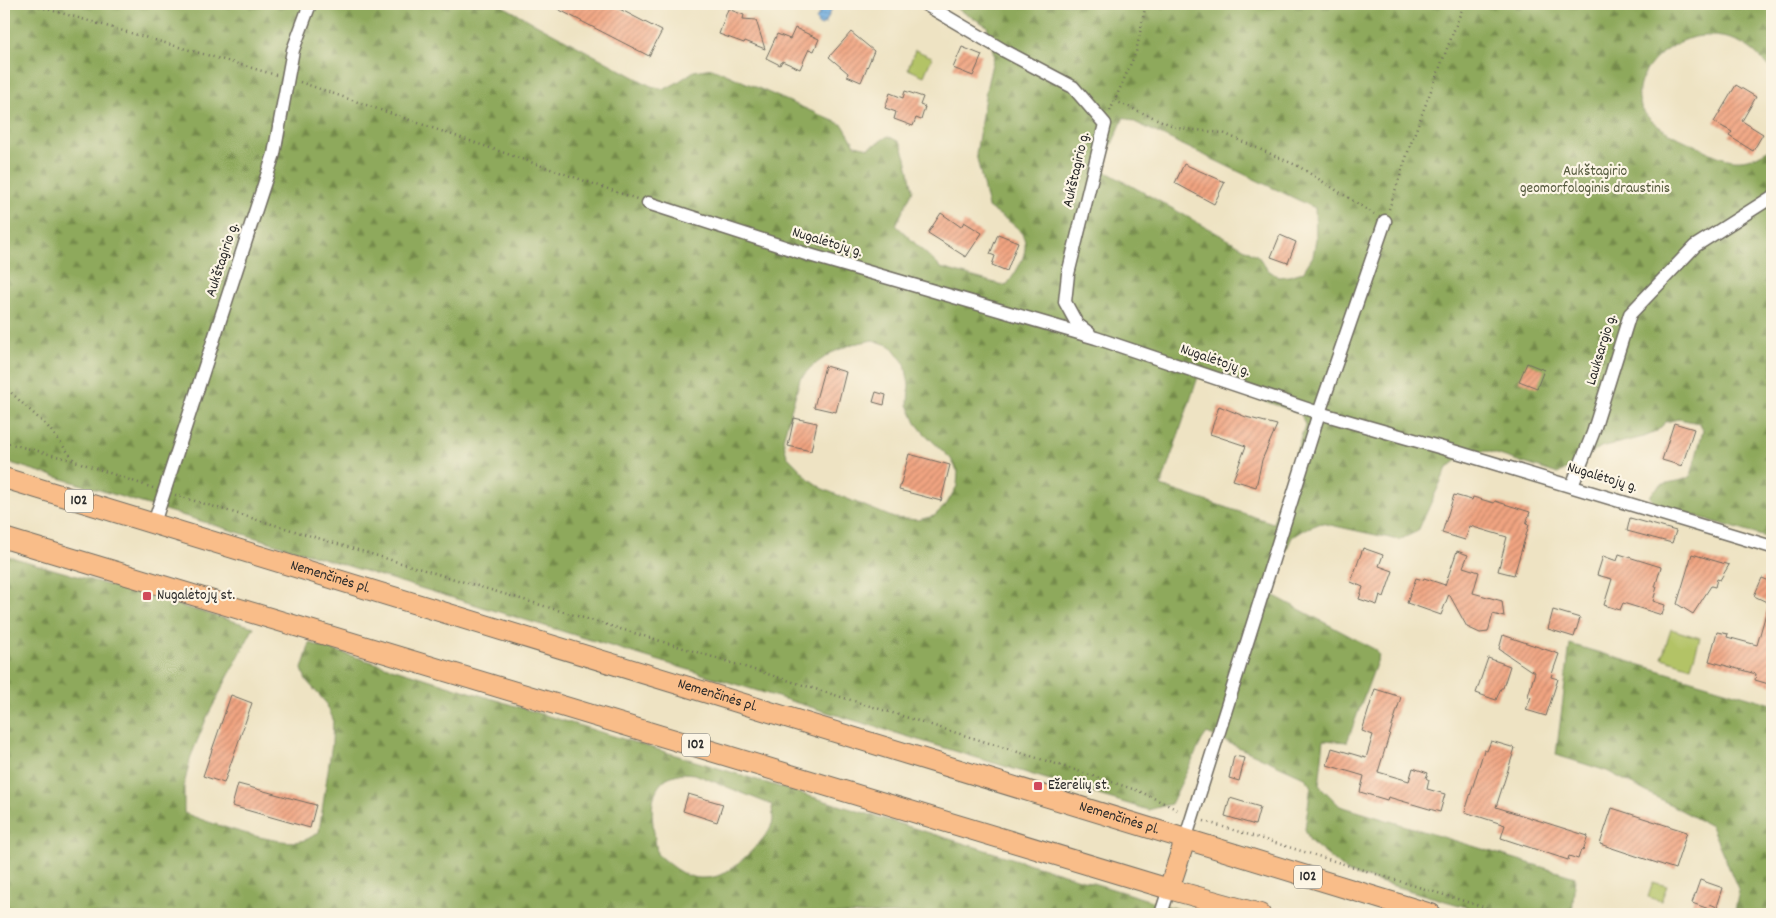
<svg xmlns="http://www.w3.org/2000/svg" width="1776" height="918" viewBox="0 0 1776 918" font-family="Dekko,sans-serif">
<style>
.grass{fill:url(#grass-tufts);stroke:#6f7748}
.forest{fill:url(#forest-firs);stroke:#5c6a43;fill-rule:evenodd}
.pitch{fill:#b3c366;stroke:#6f7748}
.water{fill:url(#water-rules);stroke:#4c6c86}
.building{fill:url(#building-hatch)}
.lines{fill:none;stroke-linecap:round;stroke-linejoin:round}
.street-casing{stroke:#6f6b60;stroke-width:15}
.primary-casing{stroke:#6f6b60;stroke-width:22}
.path{stroke:#6f6b60;stroke-width:2.5;stroke-dasharray:1 4;stroke-linecap:butt}
.street{stroke:#fff;stroke-width:12}
.primary{stroke:#f9bd89;stroke-width:20}
.poi-dot{fill:#d1495b;stroke:#fcf5e5;stroke-width:2}
.labels{text-anchor:middle;dominant-baseline:central;stroke-width:4.5;stroke-linejoin:round;paint-order:stroke}
.shield{fill:#fcf5e5;stroke:#6a6863;stroke-width:1}
.shield-label{font-size:14px;font-weight:bold;fill:#2b2b2b}
.street-label{font-size:15px;fill:#2b2b2b;stroke:#fcf5e5}
.park-label{font-size:15px;fill:#54593d;stroke:#fcf5e5}
.poi-label{font-size:15px;fill:#2b2b2b;stroke:#fcf5e5;text-anchor:start}
</style>
<defs>
<pattern id="grass-tufts" width="24" height="20" patternUnits="userSpaceOnUse" patternTransform="scale(1.25)"><rect width="24" height="20" fill="#b3c366"/><path d="M3 7l-1-3M5 7V3M7 7l1-3M15 17l-1-3M17 17v-4M19 17l1-3" fill="none" stroke="#929f54"/></pattern>
<pattern id="forest-firs" width="22" height="20" patternUnits="userSpaceOnUse" patternTransform="scale(1.25)"><rect width="22" height="20" fill="#8ea95b"/><path d="M5 1l3.5 6h-7zM16 11l3.5 6h-7z" fill="#748a4b"/></pattern>
<pattern id="water-rules" width="6" height="5" patternUnits="userSpaceOnUse" patternTransform="scale(1.25)"><rect width="6" height="5" fill="#6dace0"/><path d="M0 2.5h6" fill="none" stroke="#5a8cb6"/></pattern>
<pattern id="building-hatch" width="6" height="6" patternUnits="userSpaceOnUse" patternTransform="scale(1.25)"><rect width="6" height="6" fill="#f1a481"/><path d="M-1 1l2-2M0 6l6-6M5 7l2-2" fill="none" stroke="#c3866a"/></pattern>
</defs>
<rect width="100%" height="100%" fill="#fcf5e5"/>
<filter id="ink" filterUnits="userSpaceOnUse"><feTurbulence type="fractalNoise" baseFrequency=".02" numOctaves="2"/><feDisplacementMap in="SourceGraphic" scale="10" xChannelSelector="R" yChannelSelector="G"/><feConvolveMatrix kernelMatrix="1 2 1 2 8 2 1 2 1" color-interpolation-filters="sRGB"/></filter>
<filter id="wash" filterUnits="userSpaceOnUse"><feTurbulence type="fractalNoise" baseFrequency=".0096" numOctaves="4" result="noise"/><feDisplacementMap in="SourceGraphic" scale="20" xChannelSelector="R" yChannelSelector="G"/><feGaussianBlur stdDeviation="1.12" result="paint"/><feColorMatrix in="noise" values="0 0 0 0 0 0 0 0 0 0 0 0 0 0 0 0 0 1.4 0 .05"/><feComposite in="paint" operator="in"/></filter>
<g filter="url(#wash)">
<rect width="100%" height="100%" fill="#eee3c3"/>
<path class="grass" d="M1653 882 1667 886 1661 901 1648 897Z"/>
<g class="forest">
<path d="M4 4H499L651 86 665 89 678 82 694 71 712 68 843 125 855 145 869 148 888 136 901 143 906 158 913 190 896 225 941 268 1006 286C1016 272 1035 247 1019 230 1011 221 998 215 988 207L976 154 986 90 994 55 987 26 949 4H1772V70C1762 58 1749 45 1734 40 1719 35 1699 34 1685 40 1654 51 1619 92 1652 121 1665 133 1683 139 1698 147 1728 162 1743 167 1772 147V539L1655 504 1650 497C1660 477 1675 486 1691 476L1703 430 1699 423 1678 419 1666 422 1656 432 1644 437 1601 447 1558 474 1487 451 1467 453 1447 468 1418 531 1399 540 1321 523 1303 530 1292 537 1267 592 1376 650 1379 656 1347 742 1324 740 1319 785 1340 806 1575 877 1572 914H1490L1349 873 1310 841 1305 829 1311 785 1304 777 1207 733 1202 740 1171 804 1148 810 4 461ZM1124 117 1315 208 1316 239 1313 256 1303 272 1289 276 1278 277 1267 269 1258 256 1101 169ZM873 340 891 346 905 364 909 385 908 405 916 423 924 433 951 459 958 472 957 486 946 505 934 516 918 520 894 518 823 489 809 479 787 456 783 439 800 379 811 367 831 353 853 344ZM1198 377 1301 414 1305 425 1273 523 1161 486Z"/>
<path d="M4 555 254 627 207 717 191 756 184 785V813C207 822 283 849 305 840 310 838 314 835 319 832L332 743 333 719 326 703 306 680 302 669 310 643 1194 914H4ZM682 773 695 774 772 805C772 810 773 816 773 820 771 836 735 869 720 875 716 877 709 878 704 878 685 879 671 866 657 854 655 831 643 794 667 778 671 776 678 774 682 773Z"/>
<path d="M1570 644 1772 704V914H1734L1739 891 1711 826 1607 771 1556 755Z"/>
</g>
<g class="pitch">
<path d="M915 50 932 57 924 76 908 69Z"/>
<path d="M1671 629 1700 638 1691 667 1662 658Z"/>
</g>
<path class="water" d="M824 4 833 6 825 24 823 23 822 26 817 24 818 21 816 20Z"/>
<g id="blocks">
<g class="building">
<path d="M548 4H610L662 31 649 56Z"/>
<path d="M728 9 744 15 743 19 756 20 765 49 745 41 744 43 719 34Z"/>
<path d="M795 28 819 39 814 51 809 49 800 69 782 61 780 65 766 58 777 34 790 39Z"/>
<path d="M851 32 874 51 861 82 847 76 848 73 829 57Z"/>
<path d="M962 47 982 55 973 76 953 68Z"/>
<path d="M1736 85 1756 97 1742 121 1763 134 1753 151 1729 136 1732 132 1714 122Z"/>
<path d="M905 91 923 97 920 105 925 107 921 120 916 118 913 126 894 119 896 112 885 108 890 93 903 98Z"/>
<path d="M1184 164 1225 182 1214 204 1175 183Z"/>
<path d="M941 213 961 227 964 222 982 233 966 257 928 233Z"/>
<path d="M998 234 1018 242 1007 271 992 265 995 256 990 254Z"/>
<path d="M1280 235 1296 242 1288 263 1271 257Z"/>
<path d="M1527 363 1544 370 1537 388 1519 381Z"/>
<path d="M825 366 846 372 836 412 814 407Z"/>
<path d="M876 392 886 395 884 405 873 402Z"/>
<path d="M1219 406 1246 417 1277 425 1262 460 1256 487 1233 480 1246 446 1210 434Z"/>
<path d="M794 418 817 423 811 451 788 446Z"/>
<path d="M1674 423 1694 429 1682 466 1662 460Z"/>
<path d="M909 454 950 465 941 501 899 490Z"/>
<path d="M1454 495 1472 500 1473 497 1494 503 1495 501 1530 512 1526 524 1529 525 1514 575 1498 571 1507 537 1470 526 1465 540 1442 533Z"/>
<path d="M1630 518 1676 531 1672 543 1627 531Z"/>
<path d="M1363 548 1383 555 1379 566 1393 571 1384 597 1380 595 1377 605 1359 599 1363 587 1351 582Z"/>
<path d="M1457 551 1468 555 1463 567 1479 572 1473 593 1502 601 1504 617 1493 614 1488 632 1480 633 1467 627 1449 594 1441 615 1407 603 1416 578 1423 580 1424 578 1445 585Z"/>
<path d="M1619 554 1661 567 1655 587H1657L1653 601 1665 605 1662 615 1623 603 1620 610 1604 605 1612 579 1597 575 1603 556 1617 561Z"/>
<path d="M1692 554 1729 565 1720 580 1717 579 1715 587 1711 586 1693 614 1677 604Z"/>
<path d="M1762 578 1772 582V685L1755 680 1756 674 1709 661 1717 632 1728 634 1727 637 1757 645 1769 603 1771 604 1754 596Z"/>
<path d="M1553 610 1580 618 1574 637 1548 629Z"/>
<path d="M1503 635 1559 654 1551 677 1558 679 1546 716 1526 710 1531 697 1528 696 1535 672 1530 670 1499 649Z"/>
<path d="M1488 658 1510 666 1503 688H1501L1496 700 1476 693Z"/>
<path d="M1375 689 1401 697 1378 772 1409 781 1413 768 1428 773 1426 778 1429 780 1427 789 1445 794 1440 812 1388 797 1387 800 1360 792 1364 776 1327 765 1332 748 1366 758 1373 735 1362 731Z"/>
<path d="M231 695 252 703 224 783 203 776Z"/>
<path d="M1491 741 1515 748 1496 807 1588 836 1583 851 1581 850 1578 859 1569 856 1568 860 1501 838 1505 825 1465 812 1484 750 1487 751Z"/>
<path d="M1234 756 1245 758 1239 781 1229 778Z"/>
<path d="M238 784 316 805 310 828 232 806Z"/>
<path d="M688 794 723 804 717 822 683 811Z"/>
<path d="M1230 798 1260 807 1255 825 1225 816Z"/>
<path d="M1612 808 1687 832 1675 869 1600 844Z"/>
<path d="M1700 880 1723 888 1717 907 1710 904 1709 909 1692 903Z"/>
</g>
</g>
</g>
<g filter="url(#ink)">
<use href="#blocks" fill-opacity="0" stroke="#6f6b60" stroke-width="1"/>
<g class="lines">
<g class="street-casing">
<g id="street">
<path d="M925 4 1003 50 1073 87 1105 124 1068 274 1065 302 1077 324 1089 333"/>
<path d="M648 203 806 254 1096 338 1319 413 1460 453 1772 547"/>
<path d="M1572 486 1593 433 1630 314 1695 246 1772 197"/>
<path d="M154 523 274 154 293 50 310 4"/>
<path d="M1185 840 1319 413 1385 221"/>
<path d="M1161 914 1169 889"/>
</g>
</g>
<g class="primary-casing">
<g id="primary">
<path id="s1" d="M4 478 1431 914"/>
<path d="M4 538 1169 889 1260 914"/>
<path d="M1169 889 1185 840"/>
</g>
</g>
<g class="path">
<path d="M30 4 276 75"/>
<path d="M300 82 637 199"/>
<path d="M1115 101 1178 128 1223 133 1298 166 1374 214"/>
<path d="M1110 111 1136 52 1146 4"/>
<path d="M1389 209 1411 143 1464 4"/>
<path d="M4 386 48 427 75 461"/>
<path d="M4 442 75 461 153 488"/>
<path d="M175 495 687 649 1050 762 1139 791 1180 811"/>
<path d="M1204 821 1506 914"/>
</g>
<use href="#street" class="street"/>
<use href="#primary" class="primary"/>
</g>
</g>
<g class="poi-dot">
<rect x="142" y="591" width="10" height="10" rx="2.5"/>
<rect x="1033" y="781" width="10" height="10" rx="2.5"/>
</g>
<g class="labels">
<g class="shield">
<rect x="65" y="489.5" width="28" height="23" rx="4"/>
<rect x="682" y="733.5" width="28" height="23" rx="4"/>
<rect x="1294" y="865.5" width="28" height="23" rx="4"/>
</g>
<g class="shield-label">
<text x="79" y="501">102</text>
<text x="696" y="745">102</text>
<text x="1308" y="877">102</text>
</g>
<g class="street-label">
<text transform="translate(1077 170) rotate(-77)">Aukštagirio g.</text>
<text transform="translate(827 243) rotate(17)">Nugalėtojų g.</text>
<text transform="translate(223 260) rotate(-72)">Aukštagirio g.</text>
<text transform="translate(1602 350) rotate(-73)">Lauksargio g.</text>
<text transform="translate(1215 361) rotate(19)">Nugalėtojų g.</text>
<text transform="translate(1602 478) rotate(17)">Nugalėtojų g.</text>
<text stroke="none"><textPath href="#s1" startOffset="341">Nemenčinės pl.</textPath></text>
<text stroke="none"><textPath href="#s1" startOffset="746">Nemenčinės pl.</textPath></text>
<text stroke="none"><textPath href="#s1" startOffset="1166">Nemenčinės pl.</textPath></text>
</g>
<g class="park-label">
<text x="1595" y="172">Aukštagirio<tspan x="1595" dy="17">geomorfologinis draustinis</tspan></text>
</g>
<g class="poi-label">
<text x="157" y="596">Nugalėtojų st.</text>
<text x="1048" y="786">Ežerėlių st.</text>
</g>
</g>
<rect width="1776" height="918" fill="none" stroke="#fcf5e5" stroke-width="20"/>
</svg>
